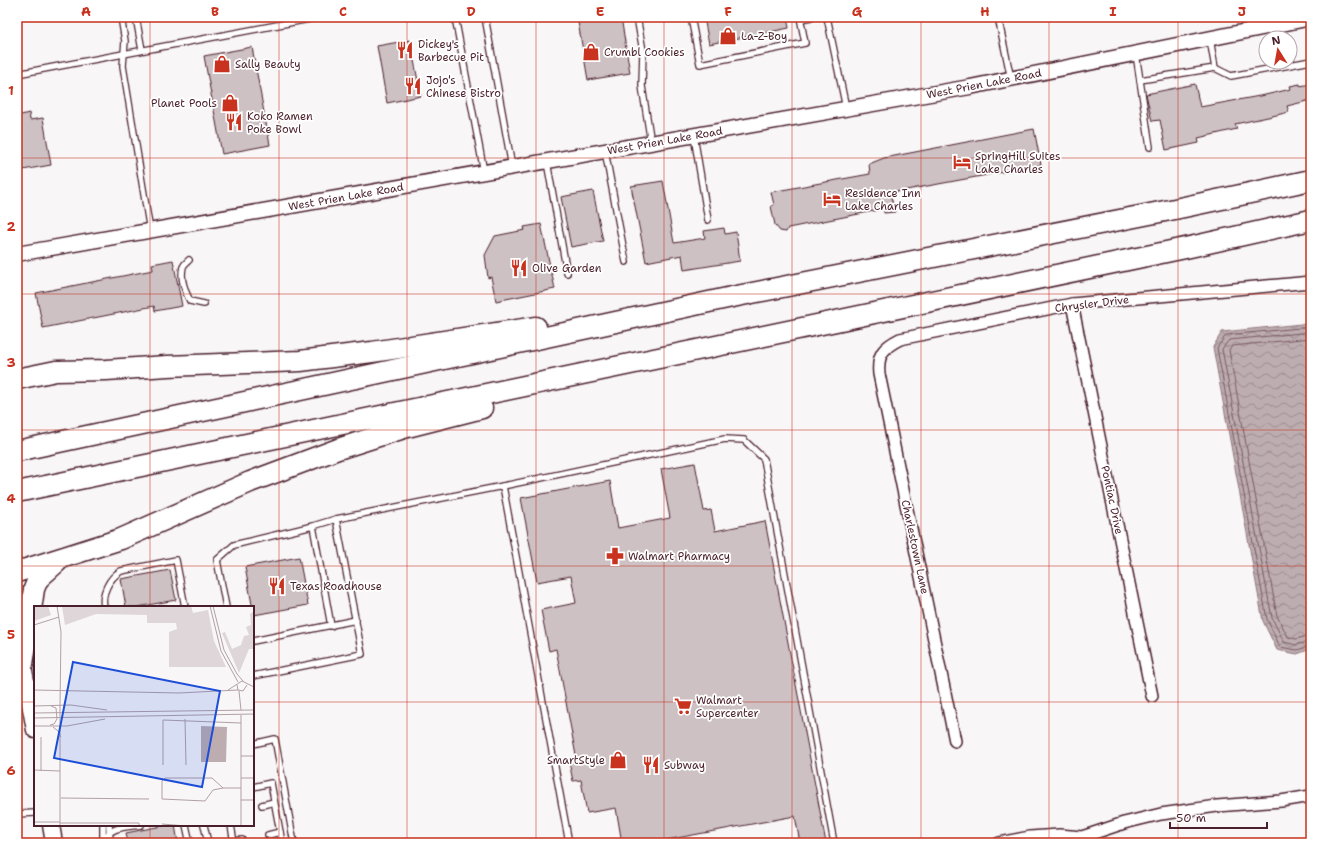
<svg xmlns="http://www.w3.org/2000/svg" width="1328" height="860" viewBox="0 0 1328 860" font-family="'Shantell Sans',sans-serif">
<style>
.water{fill:url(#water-waves);stroke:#8f747b}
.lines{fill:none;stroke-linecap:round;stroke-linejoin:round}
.shore{stroke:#785860;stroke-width:1}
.building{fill:#cdc1c4;stroke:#4a1f2b}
.service-casing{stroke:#4a1f2b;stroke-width:8}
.minor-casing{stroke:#4a1f2b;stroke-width:14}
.tertiary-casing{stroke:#4a1f2b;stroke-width:17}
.secondary-casing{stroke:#4a1f2b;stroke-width:19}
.motorway-casing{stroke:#4a1f2b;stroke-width:23}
.service{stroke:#fff;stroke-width:5.5}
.minor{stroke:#fff;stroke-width:11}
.tertiary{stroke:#fff;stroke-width:14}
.secondary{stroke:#fff;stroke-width:16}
.motorway{stroke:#fff;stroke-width:20}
.grid{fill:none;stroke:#c8321e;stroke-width:1;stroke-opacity:0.55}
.labels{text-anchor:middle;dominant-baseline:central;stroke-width:3.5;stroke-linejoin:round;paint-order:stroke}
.poi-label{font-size:11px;fill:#4a1f2b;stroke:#fff;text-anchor:start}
.street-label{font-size:11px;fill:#4a1f2b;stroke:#fff}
.inset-road{fill:none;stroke:#b2a0a5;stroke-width:1}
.view{fill:#1d4ed8;fill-opacity:0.15;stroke:#1d4ed8;stroke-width:2}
.inset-edge{fill:none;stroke:#4a1f2b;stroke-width:2}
.neatline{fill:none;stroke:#c8321e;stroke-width:1.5}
.grid-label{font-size:13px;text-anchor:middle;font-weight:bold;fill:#c8321e}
</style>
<defs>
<pattern id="water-waves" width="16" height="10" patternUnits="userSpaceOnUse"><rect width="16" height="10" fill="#bdadb0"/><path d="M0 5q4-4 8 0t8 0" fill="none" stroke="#9c8c8f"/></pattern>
</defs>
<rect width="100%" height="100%" fill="#f8f6f7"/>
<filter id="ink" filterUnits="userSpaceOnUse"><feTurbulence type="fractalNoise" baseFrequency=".025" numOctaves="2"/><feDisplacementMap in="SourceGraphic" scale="8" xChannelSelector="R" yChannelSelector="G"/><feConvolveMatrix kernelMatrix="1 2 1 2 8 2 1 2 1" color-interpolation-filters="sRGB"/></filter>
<g filter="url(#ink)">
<path class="water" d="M1311 323V649L1297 654 1277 650 1263 621 1213 347 1222 332Z"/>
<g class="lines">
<g class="shore">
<path d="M1311 327 1226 335 1217 348 1267 619 1280 647 1297 650 1311 646"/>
<path d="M1311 332 1229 340 1222 349 1272 618 1284 642 1296 645 1311 641"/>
<path d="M1311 338 1232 346 1229 350 1277 616 1288 637 1296 639 1311 635"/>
</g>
</g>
<g class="building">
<path d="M608 17H621L630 73 588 80 578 22Z"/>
<path d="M704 17H787L789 28 709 44Z"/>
<path d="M410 40 421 96 387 103 377 46Z"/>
<path d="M252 47 270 145 222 154 204 56Z"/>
<path d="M1195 84 1200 107 1265 95 1291 89 1290 86 1300 84V86L1311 84V100L1287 106 1289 112 1268 117 1235 124 1237 129 1198 138 1199 143 1166 150 1160 120 1152 121 1146 94Z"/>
<path d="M29 113 30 120 43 118 51 165 17 171V116Z"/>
<path d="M1034 129 1041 165 890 193 895 212 884 213V209L788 228 786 232 780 231 775 225 771 206 774 205 771 192 870 174 869 164 884 158Z"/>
<path d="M663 181 674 243 705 238 704 231 724 228 725 234 736 232 740 261 684 270 682 255 646 262 631 186Z"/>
<path d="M593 191 603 241 571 247 561 197Z"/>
<path d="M541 224 555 289 496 301 491 277 488 278 485 255 495 236 525 230 524 227Z"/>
<path d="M173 260 182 306 155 311 154 306 43 328 36 293 153 270 152 264Z"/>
<path d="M695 463 704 511 711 510 715 531 765 521 826 843H800L795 816 650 843H622L616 808 587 813 581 780 573 781 569 762 577 761 556 649 549 651 541 610 576 603 571 576 537 582 521 498 610 481 618 528 670 518 661 469Z"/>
<path d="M299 557 308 605 254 615 245 567Z"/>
<path d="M170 570 176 600 137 607H126L121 579Z"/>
<path d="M167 825H175L178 843H128L126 833Z"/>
</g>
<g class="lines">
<g class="service-casing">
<g id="service">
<path d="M121 17 125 41 123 66 150 231"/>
<path d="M136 17 142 50"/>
<path d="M455 17 484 172"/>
<path d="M485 17 512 167"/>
<path d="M637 17 643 51 642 86 651 143"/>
<path d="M691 17 700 64 805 43 800 17"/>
<path d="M827 17 846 108"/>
<path d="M998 17 1011 79"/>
<path d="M801 19 811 17"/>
<path d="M1210 39 1215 68"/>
<path d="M1136 54 1150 147"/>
<path d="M17 74 320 17"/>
<path d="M1140 80 1215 68 1231 76 1311 61"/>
<path d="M694 136 708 220"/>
<path d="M605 151 626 262"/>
<path d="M547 162 567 273"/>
<path d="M189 260C187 262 184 264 183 267 180 278 185 292 190 301L204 304"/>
<path d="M503 486 569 843"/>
<path d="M313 526 336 519"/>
<path d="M104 607C101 594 109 578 121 571L176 560 185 607"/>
<path d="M226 607 217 560 234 545 313 526 331 626"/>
<path d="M253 641 356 620"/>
<path d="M253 676 362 654 336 519 503 486 725 439 744 440 764 459 834 843"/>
<path d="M253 744 275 739 294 843"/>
<path d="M253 787 271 783 282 843"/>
<path d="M262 805 274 802"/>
<path d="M17 814 35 813"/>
<path d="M103 825V841"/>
<path d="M109 825 110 843"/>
<path d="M186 825 190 843"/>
<path d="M204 825 208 843"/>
<path d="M231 825 234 843"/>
<path d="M268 835 280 832"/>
<path d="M234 841 242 840"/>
<path d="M103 843C107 826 128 827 141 825"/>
</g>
</g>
<g class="minor-casing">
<g id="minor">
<path d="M1072 304 1152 696"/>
<path d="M955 741 879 374C877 354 884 347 900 339L1072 304 1311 282"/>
<path d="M999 843 1030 837 1059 835 1082 837 1124 823 1161 814 1217 806 1281 801 1311 796"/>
</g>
</g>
<g class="tertiary-casing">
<path id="tertiary" d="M17 254 970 87 1311 18"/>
</g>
<g class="secondary-casing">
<g id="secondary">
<path d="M17 633 35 730"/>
<path d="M51 825 54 843"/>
</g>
</g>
<g class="motorway-casing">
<g id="motorway">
<path d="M17 379 56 371 106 370 167 366 300 361 372 352 536 327"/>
<path d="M17 451 732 297 1170 210 1311 180"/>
<path d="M17 492 1190 247 1311 220"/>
<path d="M17 572 121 539 250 482 338 449 407 427 482 408"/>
<path d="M23 664 34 589 38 579 57 562"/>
</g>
</g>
<use href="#service" class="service"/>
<use href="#minor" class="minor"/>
<use href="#tertiary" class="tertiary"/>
<use href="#secondary" class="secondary"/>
<use href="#motorway" class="motorway"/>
</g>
</g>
<path class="grid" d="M150 17V607M279 17V843M407 17V843M536 17V843M664 17V843M792 17V843M921 17V843M1049 17V843M1178 17V843M17 158H1311M17 294H1311M17 430H1311M17 566H1311M17 702H35M253 702H1311M150 825V843"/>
<defs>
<g id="shop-bare" transform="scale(1.38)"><path d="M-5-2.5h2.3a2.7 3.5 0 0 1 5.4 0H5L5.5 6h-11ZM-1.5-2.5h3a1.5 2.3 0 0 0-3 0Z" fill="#c8321e" stroke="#fff" stroke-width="2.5" paint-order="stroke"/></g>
<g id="restaurant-bare" transform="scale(1.38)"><path d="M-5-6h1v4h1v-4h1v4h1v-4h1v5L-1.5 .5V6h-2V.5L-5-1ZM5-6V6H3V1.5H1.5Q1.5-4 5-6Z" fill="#c8321e" stroke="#fff" stroke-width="2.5" paint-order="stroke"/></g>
<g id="hotel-bare" transform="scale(1.38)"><path d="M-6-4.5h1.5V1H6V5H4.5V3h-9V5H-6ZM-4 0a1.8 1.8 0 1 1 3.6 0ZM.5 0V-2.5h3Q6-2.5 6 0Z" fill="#c8321e" stroke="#fff" stroke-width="2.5" paint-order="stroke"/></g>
<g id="pharmacy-bare" transform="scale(1.38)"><path d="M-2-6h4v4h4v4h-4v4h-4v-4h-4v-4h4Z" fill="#c8321e" stroke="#fff" stroke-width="2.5" paint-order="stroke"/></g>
<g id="supermarket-bare" transform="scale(1.38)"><path d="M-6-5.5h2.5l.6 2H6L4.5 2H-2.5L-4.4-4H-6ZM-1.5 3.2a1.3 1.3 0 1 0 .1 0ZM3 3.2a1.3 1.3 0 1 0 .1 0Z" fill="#c8321e" stroke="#fff" stroke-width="2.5" paint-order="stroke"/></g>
</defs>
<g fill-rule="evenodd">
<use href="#shop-bare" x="728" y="36"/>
<use href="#restaurant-bare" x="405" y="50"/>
<use href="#shop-bare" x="591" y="52"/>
<use href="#shop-bare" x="222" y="64"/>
<use href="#restaurant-bare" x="413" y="86"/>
<use href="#shop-bare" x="230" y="103"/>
<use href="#restaurant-bare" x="234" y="122"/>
<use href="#hotel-bare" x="962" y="162"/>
<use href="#hotel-bare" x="832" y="199"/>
<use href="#restaurant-bare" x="519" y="268"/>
<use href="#pharmacy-bare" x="615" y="556"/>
<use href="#restaurant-bare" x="277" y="586"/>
<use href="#supermarket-bare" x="683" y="706"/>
<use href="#shop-bare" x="618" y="760"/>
<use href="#restaurant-bare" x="651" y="765"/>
</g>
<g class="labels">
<g class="poi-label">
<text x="741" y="36">La-Z-Boy</text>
<text x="418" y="44">Dickey's<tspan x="418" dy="13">Barbecue Pit</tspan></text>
<text x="604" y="52">Crumbl Cookies</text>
<text x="235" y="64">Sally Beauty</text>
<text x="426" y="80">Jojo's<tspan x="426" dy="13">Chinese Bistro</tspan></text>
<text x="217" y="103" text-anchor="end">Planet Pools</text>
<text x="247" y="116">Koko Ramen<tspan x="247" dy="13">Poke Bowl</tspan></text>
<text x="975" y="156">SpringHill Suites<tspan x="975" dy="13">Lake Charles</tspan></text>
<text x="845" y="193">Residence Inn<tspan x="845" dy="13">Lake Charles</tspan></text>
<text x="532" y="268">Olive Garden</text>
<text x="628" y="556">Walmart Pharmacy</text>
<text x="290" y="586">Texas Roadhouse</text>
<text x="696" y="700">Walmart<tspan x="696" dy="13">Supercenter</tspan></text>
<text x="605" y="760" text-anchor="end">SmartStyle</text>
<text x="664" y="765">Subway</text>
</g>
<g class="street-label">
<text transform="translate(984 84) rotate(-11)">West Prien Lake Road</text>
<text transform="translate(665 141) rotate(-10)">West Prien Lake Road</text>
<text transform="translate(346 197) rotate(-10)">West Prien Lake Road</text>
<text transform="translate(1092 304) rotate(-7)">Chrysler Drive</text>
<text transform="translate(1112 500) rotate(78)">Pontiac Drive</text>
<text transform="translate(915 547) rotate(78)">Charlestown Lane</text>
</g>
</g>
<g transform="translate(34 606)">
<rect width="220" height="220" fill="#f8f6f7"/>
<path d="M0 0H14L17 9 0 15ZM28 0H157L159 7 174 4 180 35 192 61H135V26L143 23 142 17H113V9L62 8 31 19ZM219 6 220 43H215L205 67 188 27 191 26 198 43 207 39 210 30 215 29 212 21 217 19 216 8Z" fill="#ded6d9"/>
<path d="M167 120 193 121 192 156H167Z" fill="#bdadb0"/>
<path class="inset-road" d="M23 0 27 26 26 99M176 0 187 45 204 76M179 0 190 44 203 68 209 75M0 19 25 11M203 79 204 84 209 85 213 79M0 84 145 87 204 84M194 84 208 75 220 81M205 85 207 104M0 100 37 99 73 104M0 107 220 104M207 109V220M0 112 220 108M151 113 152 159M16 119 20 118 23 113 22 102 17 100M0 120H33L71 113M19 121 24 125 27 131M207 150H220M129 159V114L207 117M0 164 26 165M7 165V131M207 172H220M189 182 179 184 171 195 128 193V175L131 172H178L189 182H207M27 192 115 193M207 194H220M0 216H26M26 217H105V220M128 218 152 220M26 220V99"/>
<path class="view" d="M39 56 186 85 168 181 20 152Z"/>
<rect width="220" height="220" class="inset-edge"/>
</g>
<rect width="1328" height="860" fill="none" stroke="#fff" stroke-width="44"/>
<g transform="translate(1278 50) rotate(349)"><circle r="19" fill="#ffffff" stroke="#b7a5aa"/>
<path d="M0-3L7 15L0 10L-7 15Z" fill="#c8321e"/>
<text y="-6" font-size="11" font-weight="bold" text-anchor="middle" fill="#4a1f2b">N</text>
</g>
<path d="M1170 822v6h97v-6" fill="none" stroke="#4a1f2b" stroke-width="2"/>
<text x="1176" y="822" font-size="12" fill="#4a1f2b" stroke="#ffffff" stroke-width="3" paint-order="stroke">50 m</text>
<rect x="22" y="22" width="1284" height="816" class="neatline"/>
<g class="grid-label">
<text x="86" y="16">A</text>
<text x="215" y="16">B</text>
<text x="343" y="16">C</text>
<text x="471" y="16">D</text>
<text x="600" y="16">E</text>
<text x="728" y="16">F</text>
<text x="857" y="16">G</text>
<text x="985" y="16">H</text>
<text x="1113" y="16">I</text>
<text x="1242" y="16">J</text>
<text x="11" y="95">1</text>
<text x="11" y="231">2</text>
<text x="11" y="367">3</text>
<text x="11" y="503">4</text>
<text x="11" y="639">5</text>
<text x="11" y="775">6</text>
</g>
</svg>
